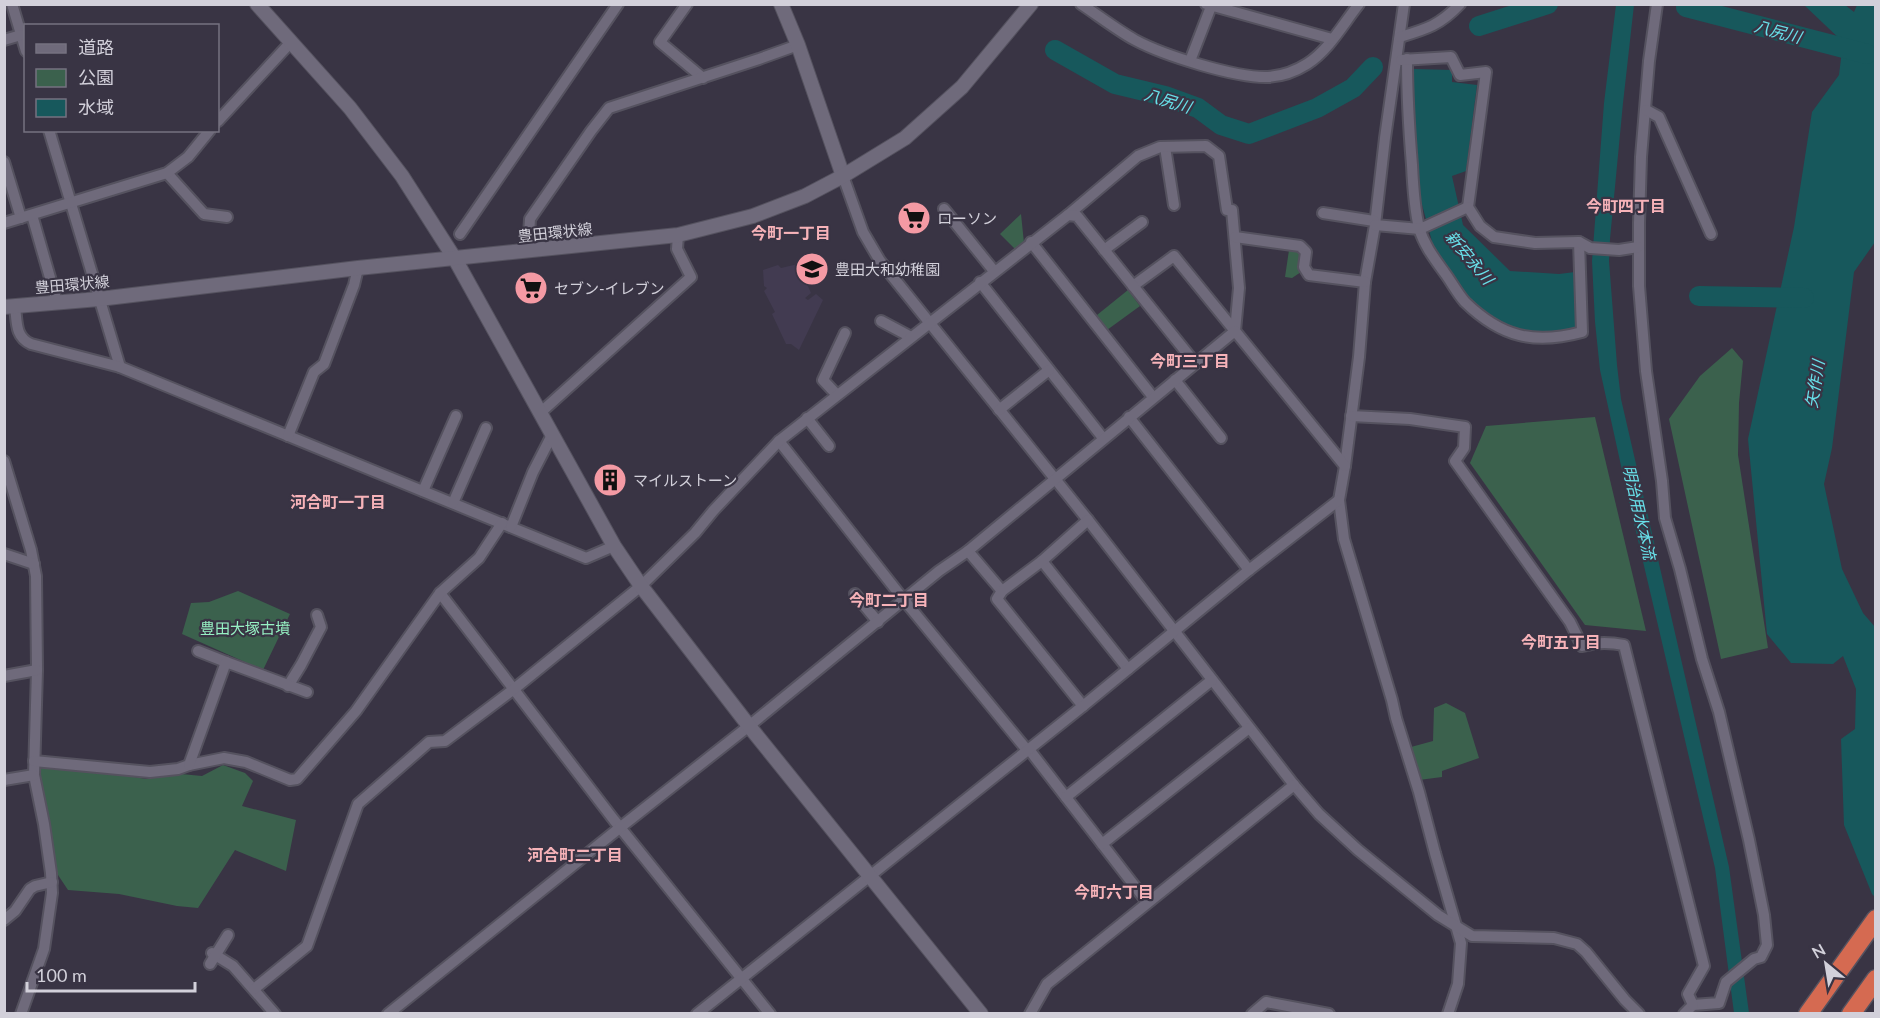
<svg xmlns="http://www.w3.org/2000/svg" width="1880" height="1018" viewBox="0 0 1880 1018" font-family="Lato,'Noto Sans JP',sans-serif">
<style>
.built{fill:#423b51}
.green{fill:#3b614d}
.water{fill:#17585c}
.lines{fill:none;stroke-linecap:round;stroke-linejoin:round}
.river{stroke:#17585c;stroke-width:20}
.street-casing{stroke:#55525f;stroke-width:14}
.secondary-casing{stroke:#55525f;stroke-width:16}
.highway-casing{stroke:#55525f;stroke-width:21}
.street{stroke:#6f6a7b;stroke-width:10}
.secondary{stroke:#6f6a7b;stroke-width:14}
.highway{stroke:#d56a51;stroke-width:18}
.labels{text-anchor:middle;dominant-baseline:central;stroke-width:4.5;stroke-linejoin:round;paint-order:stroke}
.poi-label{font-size:15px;fill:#d2d0da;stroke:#393444;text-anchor:start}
.street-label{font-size:15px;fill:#d2d0da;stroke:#393444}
.park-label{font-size:15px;fill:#96f1c3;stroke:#393444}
.water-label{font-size:16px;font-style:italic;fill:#68e1ea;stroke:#393444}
.neighbourhood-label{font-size:16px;font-weight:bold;fill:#f7b3b9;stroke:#393444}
</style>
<rect width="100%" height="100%" fill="#393444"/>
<path class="built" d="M798 264 811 293 805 298 808 300 816 294 823 300 799 350 791 344H786L772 314 775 312 764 291 767 288 764 286 763 270 778 265 781 268Z"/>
<g class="green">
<path d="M1021 214 1024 243 1016 250 1000 234Z"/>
<path d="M1289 250 1297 251 1300 254 1298 267 1301 272 1292 278 1285 277Z"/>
<path d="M1128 290 1140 306 1107 330 1097 315Z"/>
<path d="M1732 348 1743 361 1739 403 1738 455 1768 648 1721 659 1669 419 1700 376Z"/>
<path d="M1595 417 1646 631 1585 625 1470 463 1486 426Z"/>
<path d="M238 591 290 614 263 670 182 634 191 603 209 602Z"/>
<path d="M1446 703 1465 713 1479 758 1442 771V777L1419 780 1411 747 1433 741 1434 708Z"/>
<path d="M223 765 245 773 253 781 242 806 296 820 286 871 235 850 198 908 177 906 119 894 68 890 58 875 34 775 42 766 93 770 146 779 181 774 202 776Z"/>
</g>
<g class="water">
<path d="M1616 5H1634L1623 103 1610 239 1609 261 1617 365 1621 399 1729 867 1749 1013H1734L1715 868 1629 502 1600 370 1595 322 1592 261 1604 103Z"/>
<path d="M1804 5H1845L1854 12 1857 5H1875V242L1854 272 1832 448 1824 484 1842 569 1863 613 1875 627V897L1872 894 1844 825 1841 739 1855 729 1856 689 1843 656 1833 664 1791 663 1767 634 1748 439 1794 227 1812 112 1839 75 1843 42Z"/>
<path d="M1413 69 1452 70V82L1477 85 1466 171 1452 176 1463 225 1510 271 1559 274 1575 272 1577 306 1575 329 1531 333 1497 321 1461 293 1433 245 1421 201 1417 163Z"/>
</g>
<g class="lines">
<g class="river">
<path d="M1686 7 1867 54"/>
<path d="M1479 26 1548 4"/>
<path d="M1055 50 1115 84 1165 96 1198 108 1221 125 1249 134 1317 108 1353 88 1373 67"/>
<path d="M1699 296 1804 298"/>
</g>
<g class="street-casing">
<g id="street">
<path d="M12 4 26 51"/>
<path d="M687 4 660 42 703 78"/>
<path d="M1081 4C1099 16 1117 30 1135 40 1165 56 1236 78 1268 77 1282 76 1296 71 1307 64 1329 50 1343 24 1359 4"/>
<path d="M1206 4 1332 39"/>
<path d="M1404 4 1385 138 1375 225 1365 282 1359 357 1345 466 1339 500 1344 539 1392 700 1396 718 1419 792 1435 853 1461 943 1458 984 1448 1014"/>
<path d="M1657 4 1649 61 1641 157 1639 223V286L1646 371 1662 481 1665 518 1680 569 1702 659 1719 712 1749 840 1764 915 1767 945 1761 957 1754 959 1726 982 1719 1003 1693 1005 1684 1014"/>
<path d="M1400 37C1427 29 1440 25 1460 4"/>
<path d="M4 40 21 35"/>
<path d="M1407 59C1407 95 1409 129 1412 165 1413 186 1414 207 1419 228 1424 245 1434 258 1444 272 1451 281 1457 293 1465 302 1501 337 1534 345 1582 332L1579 242"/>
<path d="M1401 60 1451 57 1460 75 1486 72 1468 207 1480 226 1494 237 1535 243 1579 242 1590 248 1619 250 1638 247"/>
<path d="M1190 61 1212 4"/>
<path d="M1646 110 1659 117 1711 234"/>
<path d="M218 121 291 42"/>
<path d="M49 130 120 367"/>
<path d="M1165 147 1174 205"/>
<path d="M4 162 21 218"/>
<path d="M167 173 204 214 227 217"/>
<path d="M843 176 863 232 880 261 1088 520 1294 785 1319 814 1358 850 1438 915 1472 936 1554 938 1577 944 1586 952 1625 1000 1639 1014"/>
<path d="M944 209 994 271"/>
<path d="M1323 213 1374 221"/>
<path d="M32 215 57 302"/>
<path d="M1068 215 1138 156 1160 147 1206 146 1219 156 1227 210H1232L1239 288 1235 331"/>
<path d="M4 223 167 173 188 157 210 130"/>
<path d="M1375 225 1420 229 1468 207"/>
<path d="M460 234 618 4"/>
<path d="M1235 237 1300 246 1306 252 1304 267 1309 275 1365 282"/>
<path d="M1031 242 1153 397"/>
<path d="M1104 250 1142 222"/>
<path d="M528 251 530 219 591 131 609 108 759 59 798 45"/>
<path d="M980 282 1103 438"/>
<path d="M1133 286 1174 256 1235 331"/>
<path d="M15 306C17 322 15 337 31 344L120 367 586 558 614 546"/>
<path d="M881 321 911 337"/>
<path d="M1175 380 1221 438"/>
<path d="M837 395 823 380 845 333"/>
<path d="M999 410 1049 370"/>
<path d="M540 413 691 277 677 249 678 235"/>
<path d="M1351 416 1410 419 1465 427 1464 448 1455 461 1570 622 1582 646C1596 642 1609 642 1624 645L1704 966 1688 994 1693 1005"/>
<path d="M1129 417 1249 570"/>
<path d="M807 418 829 446"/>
<path d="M288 436 314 372 324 364 354 285 358 268"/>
<path d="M779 441 904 600 1027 750 1031 752 1147 902"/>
<path d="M4 461 31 550 36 576 37 670 34 775 44 824 51 873 52 893 44 949 21 1014"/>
<path d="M423 491 456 416"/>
<path d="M453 503 486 428"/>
<path d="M511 527 533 472 552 435"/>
<path d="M968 551 1002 591"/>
<path d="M4 554 34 564"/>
<path d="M1042 561 1128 669"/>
<path d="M440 593 614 820 770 1014"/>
<path d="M855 594 878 622"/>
<path d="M198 651 226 662"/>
<path d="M4 676 37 670"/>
<path d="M288 686 301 665 321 627 317 615"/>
<path d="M1083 706 997 599 1002 591 1042 561 1088 520"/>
<path d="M34 761 150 772 178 769 189 765 224 758 246 762 290 780 297 779 356 711 440 593 479 558 502 523"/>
<path d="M189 765 226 662 307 692"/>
<path d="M4 780 34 775"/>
<path d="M1066 797 1212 680"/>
<path d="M1102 844 1249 728"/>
<path d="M4 920 15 911 30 889 35 886 52 882"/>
<path d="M212 953 233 966 275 1014"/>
<path d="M210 964 228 935"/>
<path d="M254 989 307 946 358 804 429 742 445 741 514 689 641 586 695 533 713 511 779 441 1068 215 1077 216 1195 363"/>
<path d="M388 1014 617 830 749 726 939 571 968 551 1235 331 1345 466"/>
<path d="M697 1014 1083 706 1249 570 1339 500"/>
<path d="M1030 1014 1047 984 1294 785"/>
<path d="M1252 1014 1266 1002 1329 1014"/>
</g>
</g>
<g class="secondary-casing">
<g id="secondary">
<path d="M257 4 350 108 402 176 455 259 614 546 641 586 749 726 981 1014"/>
<path d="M781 4 798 45 843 176"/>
<path d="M4 307 99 299 358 268 678 235 753 216 805 196 843 176 905 138 962 87 1031 4"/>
</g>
</g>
<g class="highway-casing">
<g id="highway">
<path d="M1808 1014 1876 919"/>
<path d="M1851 1014 1876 979"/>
</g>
</g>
<use href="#street" class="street"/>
<use href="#secondary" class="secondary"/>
<use href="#highway" class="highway"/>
</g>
<defs>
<g id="supermarket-disc" transform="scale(1.725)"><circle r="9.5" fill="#f49aa4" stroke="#393444"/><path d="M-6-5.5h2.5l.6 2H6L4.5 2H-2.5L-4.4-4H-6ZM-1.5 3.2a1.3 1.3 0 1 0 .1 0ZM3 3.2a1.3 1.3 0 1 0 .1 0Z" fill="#111"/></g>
<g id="school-disc" transform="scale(1.725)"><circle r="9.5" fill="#f49aa4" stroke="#393444"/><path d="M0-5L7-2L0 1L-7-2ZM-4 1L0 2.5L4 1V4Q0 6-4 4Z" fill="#111"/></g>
<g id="building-disc" transform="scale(1.725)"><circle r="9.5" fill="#f49aa4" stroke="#393444"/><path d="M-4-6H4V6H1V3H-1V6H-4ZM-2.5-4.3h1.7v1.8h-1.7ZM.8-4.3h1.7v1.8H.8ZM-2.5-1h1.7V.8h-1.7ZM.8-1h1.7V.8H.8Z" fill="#111"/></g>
</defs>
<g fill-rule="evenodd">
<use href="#supermarket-disc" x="914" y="218"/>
<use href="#school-disc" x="812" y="269"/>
<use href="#supermarket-disc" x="531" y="288"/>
<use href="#building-disc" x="610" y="480"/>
</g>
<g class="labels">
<g class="poi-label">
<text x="937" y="218">ローソン</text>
<text x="835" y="269">豊田大和幼稚園</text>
<text x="554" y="288">セブン-イレブン</text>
<text x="633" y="480">マイルストーン</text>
</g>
<g class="street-label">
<text transform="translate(555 232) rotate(-6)">豊田環状線</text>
<text transform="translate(72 284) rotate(-5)">豊田環状線</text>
</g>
<g class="park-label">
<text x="245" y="628">豊田大塚古墳</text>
</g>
<g class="water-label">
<text transform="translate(1778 31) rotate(15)">八尻川</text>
<text transform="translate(1168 100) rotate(17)">八尻川</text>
<text transform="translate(1470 257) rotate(50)">新安永川</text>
<text transform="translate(1814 384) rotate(-81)">矢作川</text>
<text transform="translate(1640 512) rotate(77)">明治用水本流</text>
</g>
<g class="neighbourhood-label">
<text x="1626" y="205">今町四丁目</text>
<text x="791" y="232">今町一丁目</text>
<text x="1190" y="360">今町三丁目</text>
<text x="338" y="501">河合町一丁目</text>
<text x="889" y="599">今町二丁目</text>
<text x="1561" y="641">今町五丁目</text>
<text x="575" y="854">河合町二丁目</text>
<text x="1114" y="891">今町六丁目</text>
</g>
</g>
<rect width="1880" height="1018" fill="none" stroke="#d2d0da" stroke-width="12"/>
<rect x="24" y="24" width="195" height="108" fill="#393444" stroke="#767280" stroke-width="1.5"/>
<rect x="36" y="44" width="30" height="9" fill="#6f6a7b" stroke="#767280" stroke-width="1.5"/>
<text x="78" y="54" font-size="18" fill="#d2d0da">道路</text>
<rect x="36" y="69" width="30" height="18" fill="#3b614d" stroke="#767280" stroke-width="1.5"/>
<text x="78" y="84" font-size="18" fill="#d2d0da">公園</text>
<rect x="36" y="99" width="30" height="18" fill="#17585c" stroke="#767280" stroke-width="1.5"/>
<text x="78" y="114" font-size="18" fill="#d2d0da">水域</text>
<g transform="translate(1826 964) rotate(330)" stroke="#393444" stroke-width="4.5" paint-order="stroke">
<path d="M0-4.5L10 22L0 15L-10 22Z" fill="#d2d0da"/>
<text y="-9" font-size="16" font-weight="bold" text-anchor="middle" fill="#d2d0da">N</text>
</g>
<path d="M27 982v9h168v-9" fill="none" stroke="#d2d0da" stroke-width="3"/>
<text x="36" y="982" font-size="18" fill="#d2d0da" stroke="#393444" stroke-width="4.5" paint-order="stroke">100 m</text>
</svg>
